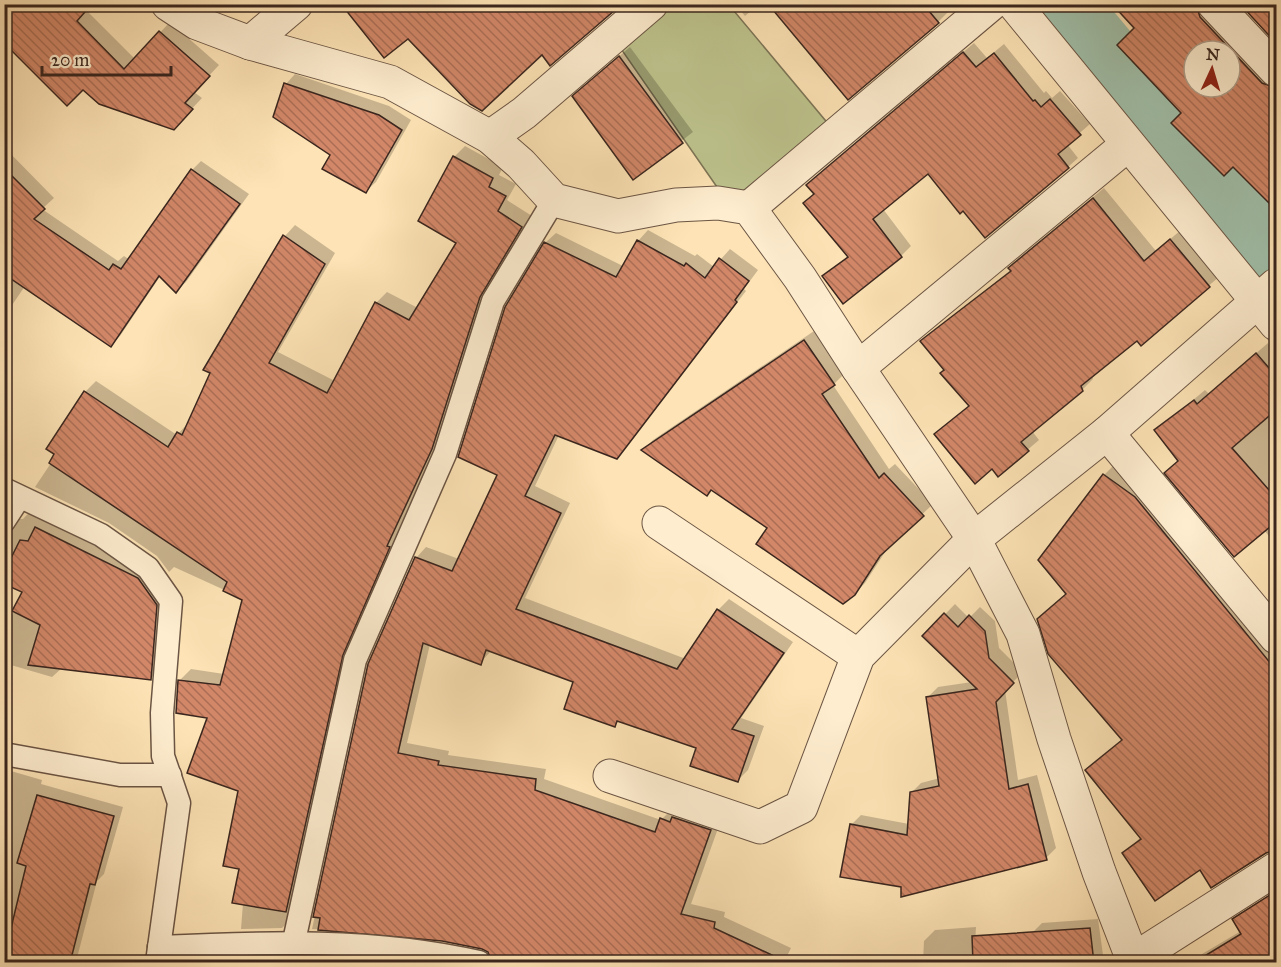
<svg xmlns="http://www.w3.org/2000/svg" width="1281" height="967" viewBox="0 0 1281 967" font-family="'IM FELL Great Primer',serif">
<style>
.park{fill:#bec48e;stroke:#7c7556;stroke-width:1.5}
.shadow{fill:#0003;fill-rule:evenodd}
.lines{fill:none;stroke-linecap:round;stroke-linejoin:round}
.river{stroke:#a0bfa9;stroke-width:76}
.building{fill:url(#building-back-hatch);stroke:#3a261e;stroke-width:1.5;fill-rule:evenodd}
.lane-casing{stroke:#6b5544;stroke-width:25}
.street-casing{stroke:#6b5544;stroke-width:35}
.lane{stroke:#feedcf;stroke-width:22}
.street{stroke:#feedcf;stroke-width:33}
</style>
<defs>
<pattern id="building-back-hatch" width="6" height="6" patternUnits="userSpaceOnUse" patternTransform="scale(1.5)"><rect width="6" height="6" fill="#d18768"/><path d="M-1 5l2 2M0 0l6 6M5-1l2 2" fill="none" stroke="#ab6e55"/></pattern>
</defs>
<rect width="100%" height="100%" fill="#fde3b5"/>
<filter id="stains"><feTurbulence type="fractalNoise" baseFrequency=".00333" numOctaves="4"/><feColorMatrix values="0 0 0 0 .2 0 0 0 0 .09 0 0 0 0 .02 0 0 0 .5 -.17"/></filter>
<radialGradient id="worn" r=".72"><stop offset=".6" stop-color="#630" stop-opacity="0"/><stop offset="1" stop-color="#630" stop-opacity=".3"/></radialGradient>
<path class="park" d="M669 5H729L830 126 744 195 717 187 619 46Z"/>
<g class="shadow">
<path d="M4 4 86 10 135 59 170 22 219 65 194 92 202 98 184 117 83 88 11 47 4 52Z"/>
<path d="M735 4H759L745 16Z"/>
<path d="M770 4H944L948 12 938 22Z"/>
<path d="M1114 4H1209L1276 75V208L1183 113 1136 28ZM1194 51H1230V87H1194Z"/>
<path d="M1242 4H1276V41Z"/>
<path d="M974 43 987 58 1004 44 1044 93 1046 91 1052 98 1060 91 1090 124 1067 144 1078 158 1068 167 963 208 928 171 883 209 911 246 901 256 824 277 848 256 805 203 815 193 818 175Z"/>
<path d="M630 47 693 132 634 178 584 86Z"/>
<path d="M295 74 389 106 411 120 376 182 366 191 333 155 286 84Z"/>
<path d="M465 146 503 167 499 175 516 184 507 200 532 216 443 437 397 535 293 917 282 928 241 929 243 903 239 790 209 716 180 680 191 669 224 674 244 599 174 567 169 572 157 556 109 523 35 487 57 454 85 392 96 381 177 435 189 422 212 373 205 369 285 236 295 225 335 253 278 352 335 381 376 303 387 292 418 308 458 242 454 157Z"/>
<path d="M4 147 54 198 42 209 118 261 124 256 130 260 192 170 201 161 249 194 186 282 176 291 161 275 120 336 111 345 25 286 4 317Z"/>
<path d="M1104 188 1156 251 1181 230 1220 276 1141 344 1137 339 1092 376 1093 379 1082 390 1032 431 1039 440 998 475 992 467 936 434 970 405 922 341 1012 269 1021 257Z"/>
<path d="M648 230 695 256 697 254 714 267 730 249 758 270 744 289 746 291 617 457 559 435 535 486 570 503 525 598 686 659 718 610 729 599 793 642 741 718 764 726 748 770 738 780 698 747 620 720 615 725 575 681 492 650 480 663 430 644 407 743 449 751 448 755 546 769 544 779 661 820 672 809 721 820 691 904 725 912 724 917 791 948 784 962H610L401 934 312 929 369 665 416 558 426 547 459 559 499 474 545 243 556 233 623 266 638 241Z"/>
<path d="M814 331 844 374 833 385 889 469 895 464 933 504 889 546 865 583 854 594 769 527 712 489 707 494 643 450 653 440Z"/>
<path d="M1268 343 1276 352V545L1264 530 1179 460 1156 431 1205 390 1209 394Z"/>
<path d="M1115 464 1276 641V836L1237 870 1200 868 1124 853 1141 837 1087 770 1123 739 1067 593 1104 475Z"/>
<path d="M40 501 171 590 165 664 151 678 62 668 52 677 4 663V631L24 591 4 582V506L11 519H23Z"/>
<path d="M955 604 969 618 980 607 995 621 999 648 1023 672 1005 690 1018 780 1037 775 1056 848 1046 858 903 886 851 825 861 815 909 824 911 793 921 783 940 778 928 697 938 687 972 682 924 636Z"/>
<path d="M4 769 42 780 41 784 123 807 104 874 97 881 77 958 73 962H48L4 952Z"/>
<path d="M1276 895V962H1193L1202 954 1241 931 1248 912Z"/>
<path d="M1098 919 1104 962H1037L1033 932 1042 923Z"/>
<path d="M976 927 974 962H923L924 941 935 930Z"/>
<path d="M249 948 468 962H204L208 959 239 961Z"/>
</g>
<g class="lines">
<path class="river" d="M1058 4 1260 246"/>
</g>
<g class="building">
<path d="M4 4H92L77 21 124 69 159 31 210 76 185 103 193 109 174 130 99 104 83 90 67 106 4 43Z"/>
<path d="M341 4H622L550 66 542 55 482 111 470 104 408 39 384 58Z"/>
<path d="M768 4H923L939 23 848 100Z"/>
<path d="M1112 4H1196L1200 17 1262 83 1276 88V210L1233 167 1224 176 1171 123 1181 113 1117 45 1134 28ZM1194 51H1230V87H1194Z"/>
<path d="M1240 4H1276V43Z"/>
<path d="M963 52 976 67 994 53 1033 101 1035 100 1041 107 1050 99 1081 135 1058 154 1069 168 985 238 963 211 960 214 928 174 873 219 902 257 843 304 822 276 848 257 803 203 814 194 806 185Z"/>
<path d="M619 56 683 143 633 180 572 96Z"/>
<path d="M284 83 379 115 402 130 366 193 322 169 330 155 273 117Z"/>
<path d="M453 156 493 178 489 187 506 196 498 211 522 227 480 297 432 449 387 546 390 547 343 655 286 912 232 903 239 869 223 866 238 791 187 773 207 718 176 713 178 680 220 685 242 600 223 591 227 582 49 463 54 454 46 449 84 391 168 447 177 432 182 435 210 373 203 370 283 235 325 264 269 363 327 393 375 302 409 320 456 243 418 221Z"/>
<path d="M5 169 45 209 34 219 109 270 113 264 121 269 191 169 240 204 176 293 159 276 111 347 4 274Z"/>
<path d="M1093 198 1144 261 1170 239 1210 287 1141 346 1137 341 1081 386 1083 391 1021 442 1029 451 998 477 992 469 975 484 934 434 969 406 940 373 944 370 920 341 1011 271 1008 268Z"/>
<path d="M637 240 684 266 686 263 705 278 719 258 749 281 735 300 737 302 617 459 555 435 525 496 561 513 516 609 677 669 717 609 784 653 732 729 754 736 738 782 690 766 696 748 617 721 615 727 564 709 573 682 486 650 481 665 423 643 398 753 439 761 438 765 536 779 535 790 655 832 660 818 670 822 672 817 711 830 681 914 715 922 714 928 789 963H643L614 956 611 963H492L488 952 482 949 442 941 318 930 320 918 313 917 368 664 415 557 452 571 497 475 458 457 505 307 544 242 616 277Z"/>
<path d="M804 340 835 385 822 394 879 478 884 473 924 516 880 556 855 595 843 604 756 544 767 528 711 490 707 496 641 450Z"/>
<path d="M1256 353 1276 376V410L1232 448 1276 498V522L1234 557 1164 473 1178 461 1154 430 1194 400 1197 404Z"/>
<path d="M1103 474 1135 497 1276 670V850L1266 853 1211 888 1200 870 1155 901 1122 853 1141 839 1085 770 1122 740 1048 654 1037 619 1066 594 1038 560Z"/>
<path d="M35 527 138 578 157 605 151 680 28 665 40 625 12 611 22 592 4 584V572L20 540 28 541Z"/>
<path d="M944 613 958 627 969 615 985 631 989 658 1014 683 996 702 1009 789 1028 784 1047 860 901 897V887L840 877 850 824 907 835 910 792 939 786 926 697 977 689 922 636Z"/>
<path d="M37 795 114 816 95 885 90 884 70 963H42L5 953 26 866 17 863Z"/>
<path d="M1276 891V963H1193L1241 934 1232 919Z"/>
<path d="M1090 928 1094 963H973L972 936Z"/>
<path d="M325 957 359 959 400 963H325Z"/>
</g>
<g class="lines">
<g class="lane-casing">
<g id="lane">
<path d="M4 489 101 535 148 568 171 601 162 713 163 756 179 803 157 962"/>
<path d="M4 521 19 498"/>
<path d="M4 754 120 775H170"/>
<path d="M294 941 355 660 445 454 493 301 554 200"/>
<path d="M159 947C267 942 374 938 479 962"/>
</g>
</g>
<g class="street-casing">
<g id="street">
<path d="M168 4 197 23 250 43 390 82 490 137 521 164 554 200 618 216 676 205 718 203 749 208 800 278 858 368 974 539 1023 634 1054 739 1099 872 1133 960 1276 869"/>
<path d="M1014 4 1276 324"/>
<path d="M1214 4 1276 70"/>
<path d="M250 43 296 4"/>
<path d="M490 137 524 113 651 4"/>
<path d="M749 208 991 4"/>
<path d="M858 368 1127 145"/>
<path d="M1107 433 1276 637"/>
<path d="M659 523 858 656"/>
<path d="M610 776 760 827 801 807 858 656 974 539 1107 433 1276 285"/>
</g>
</g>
<use href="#lane" class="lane"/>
<use href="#street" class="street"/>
</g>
<rect width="1281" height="967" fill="none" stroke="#fde3b5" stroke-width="24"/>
<rect x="6" y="6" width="1269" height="955" fill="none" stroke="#3a261e" stroke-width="3"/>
<rect x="12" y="12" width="1257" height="943" fill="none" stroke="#3a261e" stroke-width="1.5"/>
<g transform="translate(1212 69) rotate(4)"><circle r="28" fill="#feedcf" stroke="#b09d88" stroke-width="1.5"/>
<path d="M0-4.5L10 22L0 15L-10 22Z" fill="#8f2418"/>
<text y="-9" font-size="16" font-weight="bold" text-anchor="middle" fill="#3a261e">N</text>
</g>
<path d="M42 66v9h129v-9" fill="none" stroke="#3a261e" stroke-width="3"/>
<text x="51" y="66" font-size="18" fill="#3a261e" stroke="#feedcf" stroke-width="4.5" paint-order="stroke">20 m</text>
<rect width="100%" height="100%" filter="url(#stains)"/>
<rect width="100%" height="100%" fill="url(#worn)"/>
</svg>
